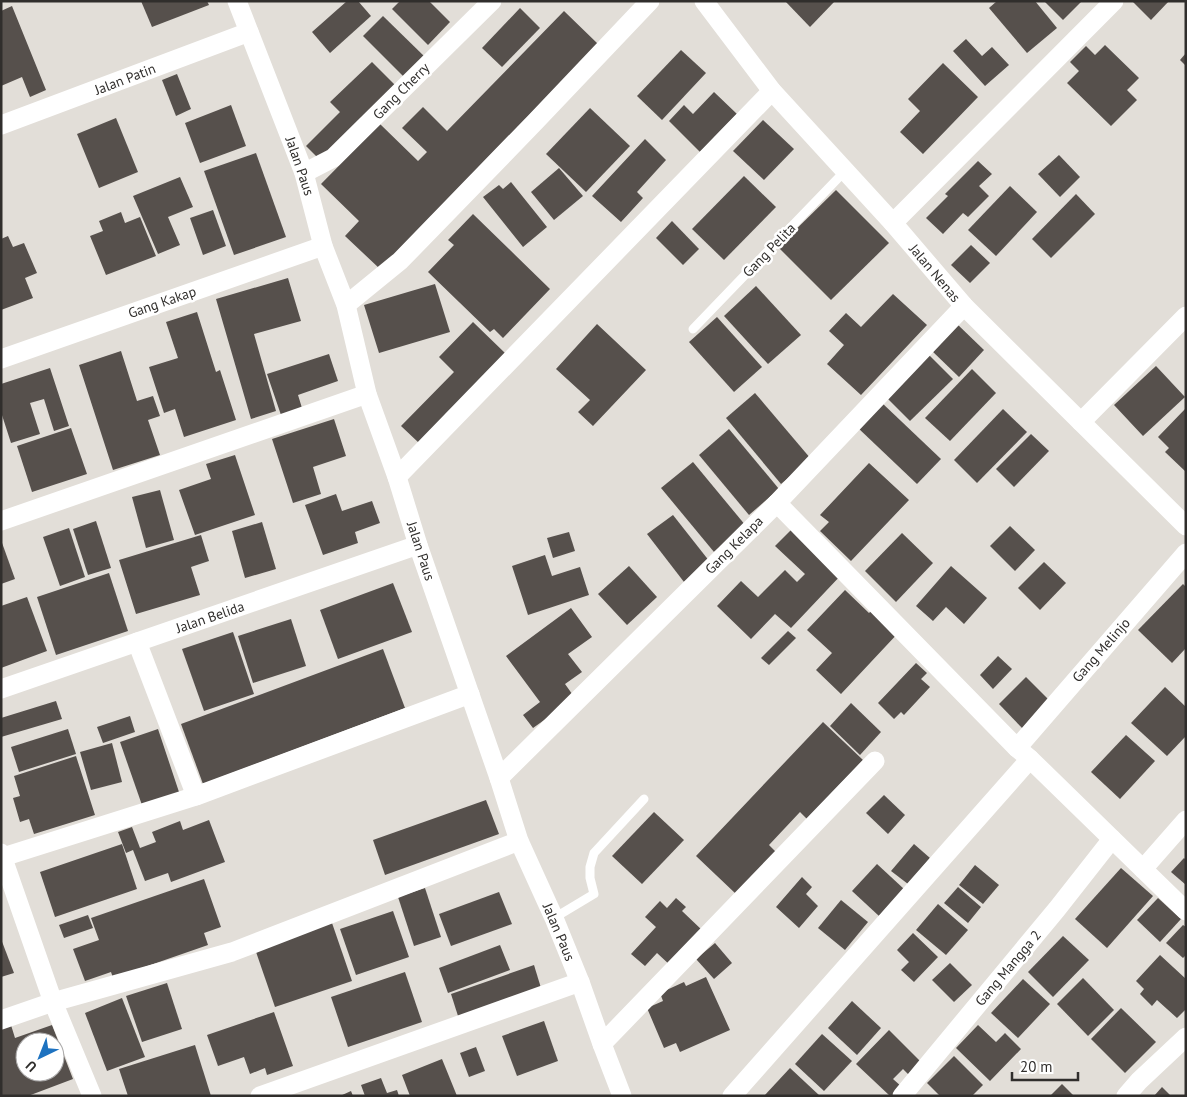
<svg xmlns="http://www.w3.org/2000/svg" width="1187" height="1097" viewBox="0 0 1187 1097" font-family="'PT Sans',sans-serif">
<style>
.building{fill:#56504c;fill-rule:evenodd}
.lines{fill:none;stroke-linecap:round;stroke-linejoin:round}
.lane{stroke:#fff;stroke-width:9}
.street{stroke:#fff;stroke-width:19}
.labels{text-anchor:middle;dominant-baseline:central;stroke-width:5;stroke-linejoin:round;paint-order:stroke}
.street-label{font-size:14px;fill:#302e2c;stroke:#fff}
</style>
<rect width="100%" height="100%" fill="#e2ded8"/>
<g class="building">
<path d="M141 1H207L209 5 152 27Z"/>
<path d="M347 1H358L371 16 330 53 312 32Z"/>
<path d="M400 1H429L450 22 428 45 392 9Z"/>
<path d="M785 1H835L810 27Z"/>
<path d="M997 1H1035L1057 28 1027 53 989 8Z"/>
<path d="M1044 1H1082L1063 20Z"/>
<path d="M1132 1H1169L1151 20Z"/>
<path d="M12 6 46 90 30 97 22 77 1 86V11Z"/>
<path d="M520 8 540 28 502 67 482 48Z"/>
<path d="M564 11 598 44 380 269 345 236 359 221 321 184 380 124 418 161 427 152 402 128 423 107 447 131Z"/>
<path d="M383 16 426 58 406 79 363 36Z"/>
<path d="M966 39 982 56 992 47 1009 65 985 86 953 51Z"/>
<path d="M1105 45 1139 78 1127 90 1137 100 1111 126 1067 83 1079 71 1070 62 1086 46 1095 55Z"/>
<path d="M681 50 706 73 662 120 637 96Z"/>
<path d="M1186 53V66L1180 60Z"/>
<path d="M372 62 398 88 322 162 306 146 340 112 330 102Z"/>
<path d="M943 63 978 97 923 154 900 132 920 111 908 99Z"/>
<path d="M177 74 191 109 176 116 162 80Z"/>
<path d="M714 92 737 114 700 152 669 121 684 105 693 114Z"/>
<path d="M231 105 246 146 200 163 185 123Z"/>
<path d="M590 108 630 146 586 192 546 154Z"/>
<path d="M116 118 138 172 99 188 77 134Z"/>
<path d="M763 120 794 149 764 180 733 151Z"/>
<path d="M645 139 666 160 637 192 643 198 621 222 592 196Z"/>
<path d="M256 153 286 237 234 255 204 171Z"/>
<path d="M1059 155 1080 177 1060 197 1038 174Z"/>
<path d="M978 161 992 174 979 186 989 196 968 217 963 213 943 234 926 218 948 196 945 194Z"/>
<path d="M559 168 583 196 554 220 531 192Z"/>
<path d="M744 176 776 207 724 260 692 229Z"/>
<path d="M180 177 193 207 168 217 180 245 158 254 133 196Z"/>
<path d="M511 182 547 227 523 247 483 197 499 185 503 189Z"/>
<path d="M1010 186 1037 212 996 256 968 230Z"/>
<path d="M836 190 889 243 831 300 778 247Z"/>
<path d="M1076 194 1095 214 1051 258 1032 239Z"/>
<path d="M213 210 226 246 203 255 190 218Z"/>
<path d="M121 212 125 223 140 217 156 256 106 275 90 236 103 231 99 221Z"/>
<path d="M473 214 550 289 503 338 494 329 490 332 428 272 454 245 448 240Z"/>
<path d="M672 221 699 249 683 265 656 238Z"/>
<path d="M8 236 13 247 24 243 37 273 25 278 33 298 1 310V239Z"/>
<path d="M971 245 990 263 970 283 951 265Z"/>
<path d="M288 278 301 321 254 334 276 411 251 419 216 299Z"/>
<path d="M435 284 450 332 379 353 364 305Z"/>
<path d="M756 286 801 335 768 364 724 316Z"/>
<path d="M893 294 927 325 861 395 827 364 844 345 829 331 846 313 861 327Z"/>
<path d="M197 312 216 372 220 370 236 420 184 437 175 409 164 413 149 367 178 358 166 322Z"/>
<path d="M717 317 762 367 734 392 689 342Z"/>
<path d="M473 322 506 354 419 443 401 426 454 372 439 357Z"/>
<path d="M956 323 984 350 959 377 931 350Z"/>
<path d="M597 324 646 370 593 426 578 412 590 400 556 369Z"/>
<path d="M924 350 953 379 910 421 882 393Z"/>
<path d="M121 351 137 401 153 396 160 416 148 420 160 455 113 470 79 365Z"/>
<path d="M329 354 338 381 298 395 302 408 281 415 267 374Z"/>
<path d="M1156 366 1185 397 1143 436 1114 405Z"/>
<path d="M50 368 69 426 54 431 44 399 30 403 40 434 11 443 1 412V384Z"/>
<path d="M972 369 996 393 950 441 925 418Z"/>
<path d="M755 393 811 459 781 484 726 418Z"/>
<path d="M881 402 941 459 917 484 857 427Z"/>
<path d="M1186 408V472L1165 452 1169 448 1158 437Z"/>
<path d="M1003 409 1027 432 977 483 954 460Z"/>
<path d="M334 419 346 456 313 467 321 494 293 503 272 439Z"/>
<path d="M71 428 87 474 32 492 17 446Z"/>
<path d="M729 429 779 489 749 515 699 455Z"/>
<path d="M1031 434 1049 451 1014 487 996 469Z"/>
<path d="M235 455 255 515 195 535 179 490 211 479 206 464Z"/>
<path d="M693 462 746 526 714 552 661 488Z"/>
<path d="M869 463 909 500 851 561 820 531 829 522 820 515Z"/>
<path d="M160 490 174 540 146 548 132 497Z"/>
<path d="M336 494 342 511 372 501 380 523 355 532 358 543 323 555 305 505Z"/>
<path d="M673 515 710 562 684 582 647 534Z"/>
<path d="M96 521 111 568 88 575 73 529Z"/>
<path d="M262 522 276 569 245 578 232 531Z"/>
<path d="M1010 526 1035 550 1015 571 990 546Z"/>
<path d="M69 528 85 577 60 586 43 537Z"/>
<path d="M791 530 843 573 791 628 775 614 751 639 717 606 741 581 758 597 785 570 797 582 805 574 775 546Z"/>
<path d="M569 532 575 551 553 558 547 538Z"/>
<path d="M902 533 933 563 896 602 865 571Z"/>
<path d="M201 535 209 561 191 567 200 595 136 614 119 560Z"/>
<path d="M1 540 15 579 1 584Z"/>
<path d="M545 555 552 576 580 567 589 595 528 615 512 566Z"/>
<path d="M1044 562 1066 583 1040 610 1018 588Z"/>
<path d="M629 566 657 597 627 625 598 594Z"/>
<path d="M951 566 987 598 964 624 946 607 933 621 916 606Z"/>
<path d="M109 573 128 631 56 655 37 597Z"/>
<path d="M393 583 412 632 338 659 320 610Z"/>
<path d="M1183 584 1186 587V648L1172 663 1138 630Z"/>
<path d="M845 590 869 613 875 607 900 631 841 694 816 670 832 653 807 630Z"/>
<path d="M27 597 47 651 1 668V606Z"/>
<path d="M571 608 592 637 568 654 582 672 565 684 575 698 533 728 523 715 540 702 506 656Z"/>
<path d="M291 619 306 666 253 683 238 636Z"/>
<path d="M788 631 796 638 769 665 761 658Z"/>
<path d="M233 632 254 694 204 711 182 649Z"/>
<path d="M383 649 405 708 203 784 181 724Z"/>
<path d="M998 656 1012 669 993 689 980 675Z"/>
<path d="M916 663 927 673 921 679 930 687 904 715 901 712 894 719 878 703Z"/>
<path d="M1026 677 1051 702 1024 730 999 704Z"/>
<path d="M1165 687 1186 707V736L1167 756 1131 723Z"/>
<path d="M56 701 62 719 1 737V718Z"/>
<path d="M851 703 881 732 860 755 830 726Z"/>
<path d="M130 716 135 732 103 743 97 727Z"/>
<path d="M823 722 863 760 807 819 800 812 769 845 776 852 736 894 696 856Z"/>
<path d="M68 729 76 754 19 772 11 747Z"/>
<path d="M158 729 180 795 143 808 120 742Z"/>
<path d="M1126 735 1155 761 1120 799 1091 772Z"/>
<path d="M112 743 122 782 91 790 80 752Z"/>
<path d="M76 756 95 815 34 834 29 819 20 822 13 798 20 796 14 776Z"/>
<path d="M884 795 905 815 888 834 866 813Z"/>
<path d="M486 800 499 834 385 875 373 840Z"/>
<path d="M654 812 684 840 642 884 612 856Z"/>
<path d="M209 820 225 862 171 882 168 873 145 881 133 850 126 853 118 832 132 827 140 848 156 842 152 832 180 821 183 830Z"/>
<path d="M122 844 137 889 55 917 40 872Z"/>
<path d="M914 844 930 858 908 884 891 871Z"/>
<path d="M1184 858 1186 860V885L1171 872Z"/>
<path d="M877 864 904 889 879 916 852 891Z"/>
<path d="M975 865 999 885 983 904 959 885Z"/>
<path d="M1121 868 1153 896 1107 948 1075 919Z"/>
<path d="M802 877 812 887 806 894 818 906 799 928 776 907Z"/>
<path d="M204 879 221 927 204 933 208 945 113 978 111 972 85 981 73 949 99 940 91 918Z"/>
<path d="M958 887 981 907 968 923 944 903Z"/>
<path d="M425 888 441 937 414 946 398 897Z"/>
<path d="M499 892 512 924 451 946 439 914Z"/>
<path d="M676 898 686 907 682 911 703 931 671 966 657 953 645 966 631 954 656 927 645 917 660 901 667 908Z"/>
<path d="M1158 898 1181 919 1160 942 1137 920Z"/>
<path d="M841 900 868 922 845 950 818 928Z"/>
<path d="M938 904 968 930 946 955 916 930Z"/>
<path d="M393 911 409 957 356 975 340 929Z"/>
<path d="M88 915 93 928 64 938 59 925Z"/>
<path d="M332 923 352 981 275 1007 255 949Z"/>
<path d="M1183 925 1186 927V955L1183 958 1166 943Z"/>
<path d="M913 933 938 957 914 982 901 970 909 962 897 950Z"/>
<path d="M1063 936 1089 960 1053 997 1028 972Z"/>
<path d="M1 939 14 973 1 977Z"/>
<path d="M715 943 732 963 714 979 696 959Z"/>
<path d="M500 945 510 970 448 993 439 968Z"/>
<path d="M1160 955 1186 979V1009L1177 1018 1157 1000 1152 1006 1140 994 1144 989 1136 981Z"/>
<path d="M950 963 972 985 954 1002 932 980Z"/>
<path d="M534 965 541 988 458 1016 451 994Z"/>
<path d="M405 972 422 1022 348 1047 331 997Z"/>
<path d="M706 977 730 1030 680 1052 676 1043 664 1048 647 1008 663 1001 660 993 684 982 686 986Z"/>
<path d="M1083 978 1114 1010 1088 1036 1057 1004Z"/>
<path d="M1023 979 1050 1004 1018 1038 991 1013Z"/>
<path d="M167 983 182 1029 142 1042 126 996Z"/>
<path d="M122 998 145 1057 107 1071 85 1013Z"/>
<path d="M852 1001 881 1028 857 1055 828 1028Z"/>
<path d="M1121 1008 1156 1042 1125 1073 1091 1039Z"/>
<path d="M274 1012 293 1066 267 1075 265 1068 250 1074 244 1057 218 1066 207 1035Z"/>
<path d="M544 1021 558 1061 517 1076 502 1036Z"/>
<path d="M11 1025 15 1038 52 1025 73 1079 28 1096H1V1029ZM25 1042H55V1072H25Z"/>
<path d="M978 1025 996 1042 1005 1033 1021 1049 990 1081 956 1048Z"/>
<path d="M889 1030 921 1062 909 1075 903 1069 893 1079 902 1087 894 1096H890L856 1064Z"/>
<path d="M822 1034 852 1061 824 1091 795 1064Z"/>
<path d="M195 1045 211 1096H128L119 1069Z"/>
<path d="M476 1047 485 1071 469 1077 460 1053Z"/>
<path d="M954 1056 983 1085 972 1096H940L927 1083Z"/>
<path d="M442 1059 457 1096H410L402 1075Z"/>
<path d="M790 1068 820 1096H764Z"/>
<path d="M381 1078 387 1093 397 1090 399 1096H365L361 1085Z"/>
<path d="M1062 1084 1074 1096H1050Z"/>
<path d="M1162 1087 1171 1096H1154Z"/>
<path d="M351 1091 353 1096H340Z"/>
</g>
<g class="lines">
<g class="lane">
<path d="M693 329 845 171"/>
<path d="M554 918 594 894 590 878V867L594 853 644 799"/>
</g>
<g class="street">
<path d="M237 1 304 173 323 246 346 305 367 394 397 477 418 545 499 778 519 841 554 918 580 982 602 1044 622 1096"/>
<path d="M704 1 772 91 893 223 964 306 1186 526"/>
<path d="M1 125 249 32"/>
<path d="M304 173 333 158 492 1"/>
<path d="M893 223 1114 1"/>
<path d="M346 305 400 261 535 122 650 1"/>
<path d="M1 359 323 246"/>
<path d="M1081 422 1186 316"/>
<path d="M397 477 772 91"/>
<path d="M777 503 1017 748 1030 759 1186 911"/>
<path d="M1 521 367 394"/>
<path d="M137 642 196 796"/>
<path d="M1 689 418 545"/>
<path d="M1017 748 1186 553"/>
<path d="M499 778 777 503 964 306"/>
<path d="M1 853 53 1002 92 1096"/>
<path d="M3 857 196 796 470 694"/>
<path d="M1143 869 1186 820"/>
<path d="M1 1020 53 1002 232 952 519 841"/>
<path d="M602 1044 875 761"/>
<path d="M260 1096 580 982"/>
<path d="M732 1096 1030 759"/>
<path d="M902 1096 1057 909 1112 839"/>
<path d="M1126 1096 1139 1081 1186 1037"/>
</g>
</g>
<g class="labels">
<g class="street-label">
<text transform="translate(125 79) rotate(-21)">Jalan Patin</text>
<text transform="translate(401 91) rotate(-45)">Gang Cherry</text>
<text transform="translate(300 166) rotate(71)">Jalan Paus</text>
<text transform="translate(769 250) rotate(-46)">Gang Pelita</text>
<text transform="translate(935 273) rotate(50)">Jalan Nenas</text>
<text transform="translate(162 302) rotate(-19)">Gang Kakap</text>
<text transform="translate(734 545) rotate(-45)">Gang Kelapa</text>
<text transform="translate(421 551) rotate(72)">Jalan Paus</text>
<text transform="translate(210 617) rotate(-19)">Jalan Belida</text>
<text transform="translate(1101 650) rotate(-49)">Gang Melinjo</text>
<text transform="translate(559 932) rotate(67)">Jalan Paus</text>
<text transform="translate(1008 968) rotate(-50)">Gang Mangga 2</text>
</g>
</g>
<rect width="1187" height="1097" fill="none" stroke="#302e2c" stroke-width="5"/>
<g transform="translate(40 1057) rotate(223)"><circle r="24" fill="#ffffff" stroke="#acabab"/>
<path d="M0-4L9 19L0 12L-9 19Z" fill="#1d72c0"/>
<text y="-8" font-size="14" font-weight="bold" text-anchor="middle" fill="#302e2c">U</text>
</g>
<path d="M1012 1072v8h66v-8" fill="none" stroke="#302e2c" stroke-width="2.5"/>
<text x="1020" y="1072" font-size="15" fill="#302e2c" stroke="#ffffff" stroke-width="4" paint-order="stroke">20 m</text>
</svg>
